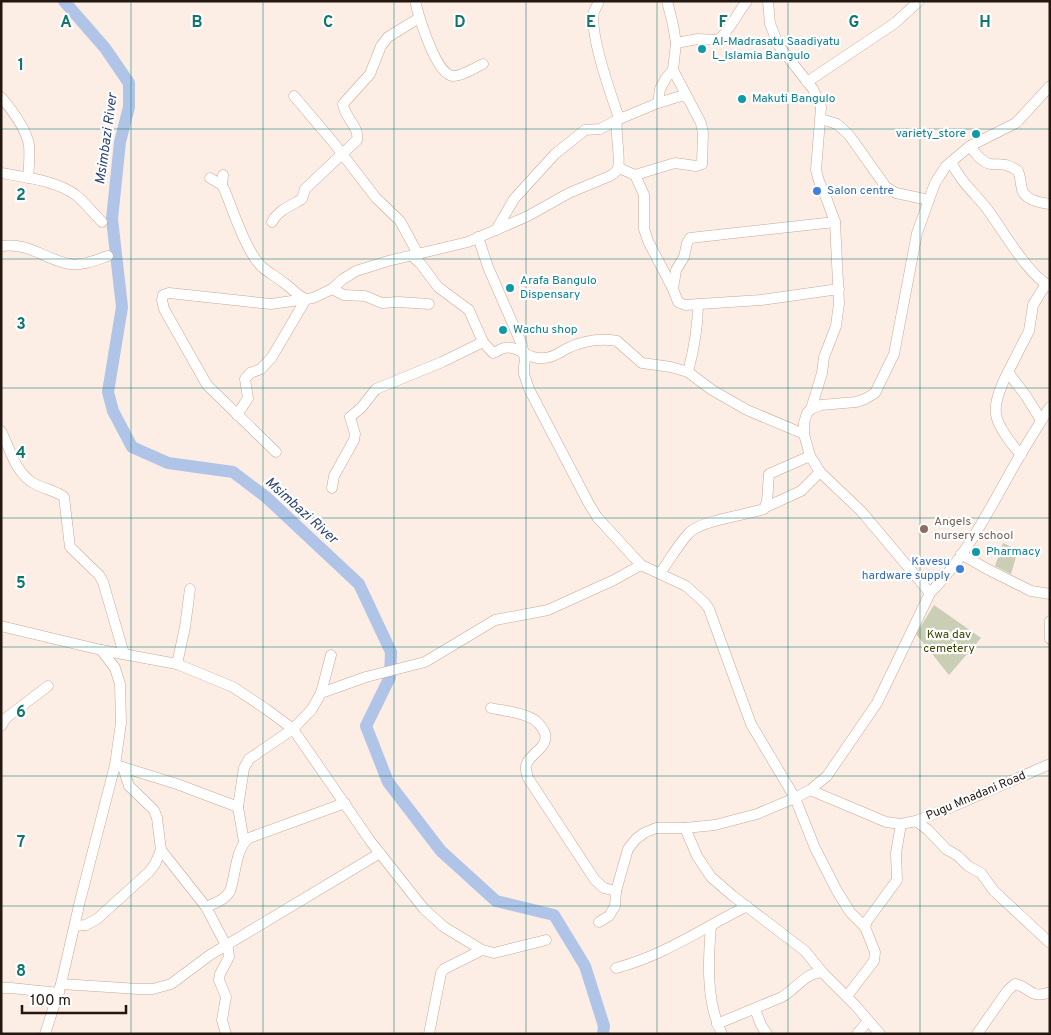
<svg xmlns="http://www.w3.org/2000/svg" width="1051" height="1035" viewBox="0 0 1051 1035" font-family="Overpass,sans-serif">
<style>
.green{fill:#c9ceb5}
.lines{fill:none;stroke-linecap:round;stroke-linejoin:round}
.river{stroke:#b0c4e8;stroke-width:12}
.minor-casing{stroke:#caa895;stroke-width:11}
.minor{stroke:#fff;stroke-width:10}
.grid{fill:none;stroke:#0f766e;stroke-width:1;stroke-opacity:0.55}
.culture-dot{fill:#0f9aa8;stroke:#fefefe;stroke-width:2}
.shop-dot{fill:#3f7fe0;stroke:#fefefe;stroke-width:2}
.education-dot{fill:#8d6e63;stroke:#fefefe;stroke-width:2}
.labels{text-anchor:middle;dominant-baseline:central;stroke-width:4.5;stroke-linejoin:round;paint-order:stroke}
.culture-label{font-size:12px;fill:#0d838f;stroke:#fefefe;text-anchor:start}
.shop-label{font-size:12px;fill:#366cbe;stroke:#fefefe;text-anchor:start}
.education-label{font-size:12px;fill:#785e54;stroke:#fefefe;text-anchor:start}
.park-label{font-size:12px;fill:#404701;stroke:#fefefe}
.street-label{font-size:12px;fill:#241710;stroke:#fefefe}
.water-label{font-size:14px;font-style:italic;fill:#2f4776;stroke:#fefefe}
.grid-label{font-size:16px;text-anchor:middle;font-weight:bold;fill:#0f766e;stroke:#fefefe;stroke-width:4.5;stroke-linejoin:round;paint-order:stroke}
</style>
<rect width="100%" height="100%" fill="#fcede5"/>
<g class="green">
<path d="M1003 543 1018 550 1011 574 995 566Z"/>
<path d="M934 605 981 638 949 675 916 634Z"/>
</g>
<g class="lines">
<path class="river" d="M64 1 105 48 129 83V107L120 142 112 219 122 307 108 392 113 411 132 447 168 463 233 472 266 497 359 584 391 652 390 677 366 726 388 782 441 851 496 901 554 915 585 966 604 1026 603 1034"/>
<g class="minor-casing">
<g id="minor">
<path d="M415 1C419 17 436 75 453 76 463 76 474 68 483 64"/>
<path d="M599 1C598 5 595 8 594 12 589 34 611 95 619 118"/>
<path d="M667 1 673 25 676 43"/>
<path d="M768 1 770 24 779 46 813 89 821 107 816 170 819 181 827 200 835 222 839 303 836 326 824 357 822 373 811 409"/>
<path d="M807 82 895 23 919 1"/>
<path d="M294 96 333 142 376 198 400 221 418 254"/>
<path d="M1 97C12 110 26 128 29 145 30 156 29 167 28 178"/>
<path d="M658 103 681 96 686 97"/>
<path d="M821 119 837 124 849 135 886 187 896 193 929 200"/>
<path d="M970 146C975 153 982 163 991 164 1004 165 1006 163 1018 171 1021 177 1020 185 1023 192 1028 201 1041 203 1050 204"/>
<path d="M951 162C960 180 971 190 984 205 1001 226 1027 275 1050 286"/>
<path d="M619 168 635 175 641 188 644 195V229L648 241 673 289 678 302 685 305 761 300 839 289"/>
<path d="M1 173C25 177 58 181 77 196 86 204 94 214 102 222"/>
<path d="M223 175 222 185 225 191C233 211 247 253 262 267 269 273 277 277 284 283 292 288 297 296 306 299"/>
<path d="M635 175 675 163 696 166 702 164 703 133 701 123 673 70"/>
<path d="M210 178 222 185"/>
<path d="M272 222C277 211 292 205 302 199L305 189 357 140C360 127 344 117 343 104L370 74 381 46 388 37 419 18"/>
<path d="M496 230 514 199 555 154 585 130 600 129 617 120"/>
<path d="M478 237 488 267 522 345 525 360 524 366V374L529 389 589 504 597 517 641 565 686 586 705 603 709 609 751 724 795 798 815 848 837 891 850 912 865 927"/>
<path d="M1 246C30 242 45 260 70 264 82 266 96 260 108 256"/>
<path d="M412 256 420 263 438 287 469 310 483 342 493 353C497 352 500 349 504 348 519 345 526 360 544 358 553 358 560 352 568 348 585 340 600 338 617 341L642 363 671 367 688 372 712 390 747 410 804 434"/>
<path d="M332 289 344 295 365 296 382 303 398 302 429 304"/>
<path d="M673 289 676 270 684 257 687 243 690 238 835 222"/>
<path d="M688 372C694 349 698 328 698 304"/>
<path d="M1008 372C1002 384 994 401 996 414 997 426 1013 446 1021 455"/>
<path d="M237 415 248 398 245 379 250 373 261 369 272 357 306 299"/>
<path d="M1041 420 1026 396 1008 372 1029 331 1033 305 1046 284"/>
<path d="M1 431C11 451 15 473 35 484 44 489 57 491 64 497L70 547 99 575 103 582 124 654"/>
<path d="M276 452 207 385 164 309 162 300 163 295 169 293 271 304 313 298 332 289 343 279 356 271 388 261 468 242 528 216 569 193 610 176C613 174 617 172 618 168 621 160 615 133 617 120L658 103 660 89 666 78 673 70 676 43 698 39 718 40C728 33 738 12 747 1"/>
<path d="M332 488 334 476 354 440 355 434 350 417 361 408 376 389 442 362 483 342"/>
<path d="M766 507 801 491 820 472"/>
<path d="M961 554 987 569 1031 591 1050 594"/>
<path d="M660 573C670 560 678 544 690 532 703 520 746 515 764 509L767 502 769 474 810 456"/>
<path d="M930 593C964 559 987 514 1010 473 1022 451 1036 429 1050 407"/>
<path d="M1050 621V639"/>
<path d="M1 626 101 650 177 664 233 687 266 709 293 729 371 842 424 909 444 927 482 950 494 953 546 940"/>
<path d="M177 664 185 627 190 589"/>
<path d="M321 693 366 677 425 662 495 620 548 610 614 580 641 565"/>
<path d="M491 708C504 711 521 712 533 719 537 721 541 726 544 731 551 746 532 752 527 763 524 768 527 774 528 778L595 880 604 888 616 891"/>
<path d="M1 726 6 718 48 686"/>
<path d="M119 766 177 784 238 807"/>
<path d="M810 790 886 822 901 824 916 821 954 806 1050 764"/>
<path d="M916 821 928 830 946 849 958 856 968 866 981 873 994 891 1050 943"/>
<path d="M685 828 697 856 711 877 733 896 805 951 822 972 855 1005 880 1034"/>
<path d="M244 842 238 807 244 768 249 759 293 729 312 709 321 693 331 655"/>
<path d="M161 850 206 907 228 949 229 957 220 974 219 980 226 997 222 1020 226 1034"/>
<path d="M206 907C215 903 225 900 230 891 236 875 235 849 249 838L345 803"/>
<path d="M599 922 609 916 615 906 616 891 628 849 636 839 644 833 656 828H685L715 825 757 814 795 798 810 790 827 776 877 703 930 593 861 511 820 472 810 456 804 434V423L807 413 811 409 821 405 856 402 865 399 875 393 894 354 917 233 935 183 946 166 970 146 1016 123 1050 86"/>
<path d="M75 926 86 925 97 919 149 872 155 864 161 850 157 818 154 810 129 786 123 767"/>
<path d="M711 926C708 961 706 1002 722 1034"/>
<path d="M616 968C663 956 703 928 747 906"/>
<path d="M61 984 139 989H153L171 984 210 955 380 853"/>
<path d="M1 988H11L59 993"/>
<path d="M847 996 874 961 875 952 865 927 867 921 897 880 896 853 901 824"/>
<path d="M755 1009 761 1025 767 1034"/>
<path d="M717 1024 782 997C796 989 805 973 822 972"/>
<path d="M45 1034 61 984 80 901 115 765 121 723 120 684 115 668 101 650"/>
<path d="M429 1034 441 973 444 969 482 950"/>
<path d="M857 1034 868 1021"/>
<path d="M977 1034 1008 990 1015 984C1030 987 1031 1000 1050 992"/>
</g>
</g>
<use href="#minor" class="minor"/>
</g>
<path class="grid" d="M131 1V1034M263 1V1034M394 1V1034M526 1V1034M657 1V1034M788 1V1034M920 1V1034M1 129H1050M1 259H1050M1 388H1050M1 518H1050M1 647H1050M1 776H1050M1 906H1050"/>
<g class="culture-dot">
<circle cx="702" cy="49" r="5"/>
<circle cx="742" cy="99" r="5"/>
<circle cx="976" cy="134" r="5"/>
<circle cx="510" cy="288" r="5"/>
<circle cx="503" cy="330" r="5"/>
<circle cx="976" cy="552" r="5"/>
</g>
<g class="shop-dot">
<circle cx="817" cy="191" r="5"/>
<circle cx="960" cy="569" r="5"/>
</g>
<circle class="education-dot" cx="924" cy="529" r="5"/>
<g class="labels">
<g class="culture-label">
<text x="712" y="42">Al-Madrasatu Saadiyatu<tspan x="712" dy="14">L_Islamia Bangulo</tspan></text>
<text x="752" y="99">Makuti Bangulo</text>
<text x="966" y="134" text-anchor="end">variety_store</text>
<text x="520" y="281">Arafa Bangulo<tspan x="520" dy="14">Dispensary</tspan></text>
<text x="513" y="330">Wachu shop</text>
<text x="986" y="552">Pharmacy</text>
</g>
<g class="shop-label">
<text x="827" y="191">Salon centre</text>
<text x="950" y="562" text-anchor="end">Kavesu<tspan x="950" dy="14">hardware supply</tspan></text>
</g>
<g class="education-label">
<text x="934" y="522">Angels<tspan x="934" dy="14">nursery school</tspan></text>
</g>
<g class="park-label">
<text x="949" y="635">Kwa dav<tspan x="949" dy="14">cemetery</tspan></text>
</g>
<g class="street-label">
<text transform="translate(976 796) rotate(-23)">Pugu Mnadani Road</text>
</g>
<g class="water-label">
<text transform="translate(107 139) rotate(-82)">Msimbazi River</text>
<text transform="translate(301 511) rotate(42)">Msimbazi River</text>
</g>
</g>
<g class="grid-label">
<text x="66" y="27">A</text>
<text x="197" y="27">B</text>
<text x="328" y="27">C</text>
<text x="460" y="27">D</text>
<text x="591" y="27">E</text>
<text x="723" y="27">F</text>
<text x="854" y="27">G</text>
<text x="985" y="27">H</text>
<text x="21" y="70">1</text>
<text x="21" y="200">2</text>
<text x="21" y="329">3</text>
<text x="21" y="458">4</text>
<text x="21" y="588">5</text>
<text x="21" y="717">6</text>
<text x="21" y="847">7</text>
<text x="21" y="976">8</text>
</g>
<rect width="1051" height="1035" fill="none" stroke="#241710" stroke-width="5"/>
<path d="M22 1005v8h104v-8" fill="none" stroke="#241710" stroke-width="2.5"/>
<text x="30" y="1005" font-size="15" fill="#241710" stroke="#fefefe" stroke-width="4" paint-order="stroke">100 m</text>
</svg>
